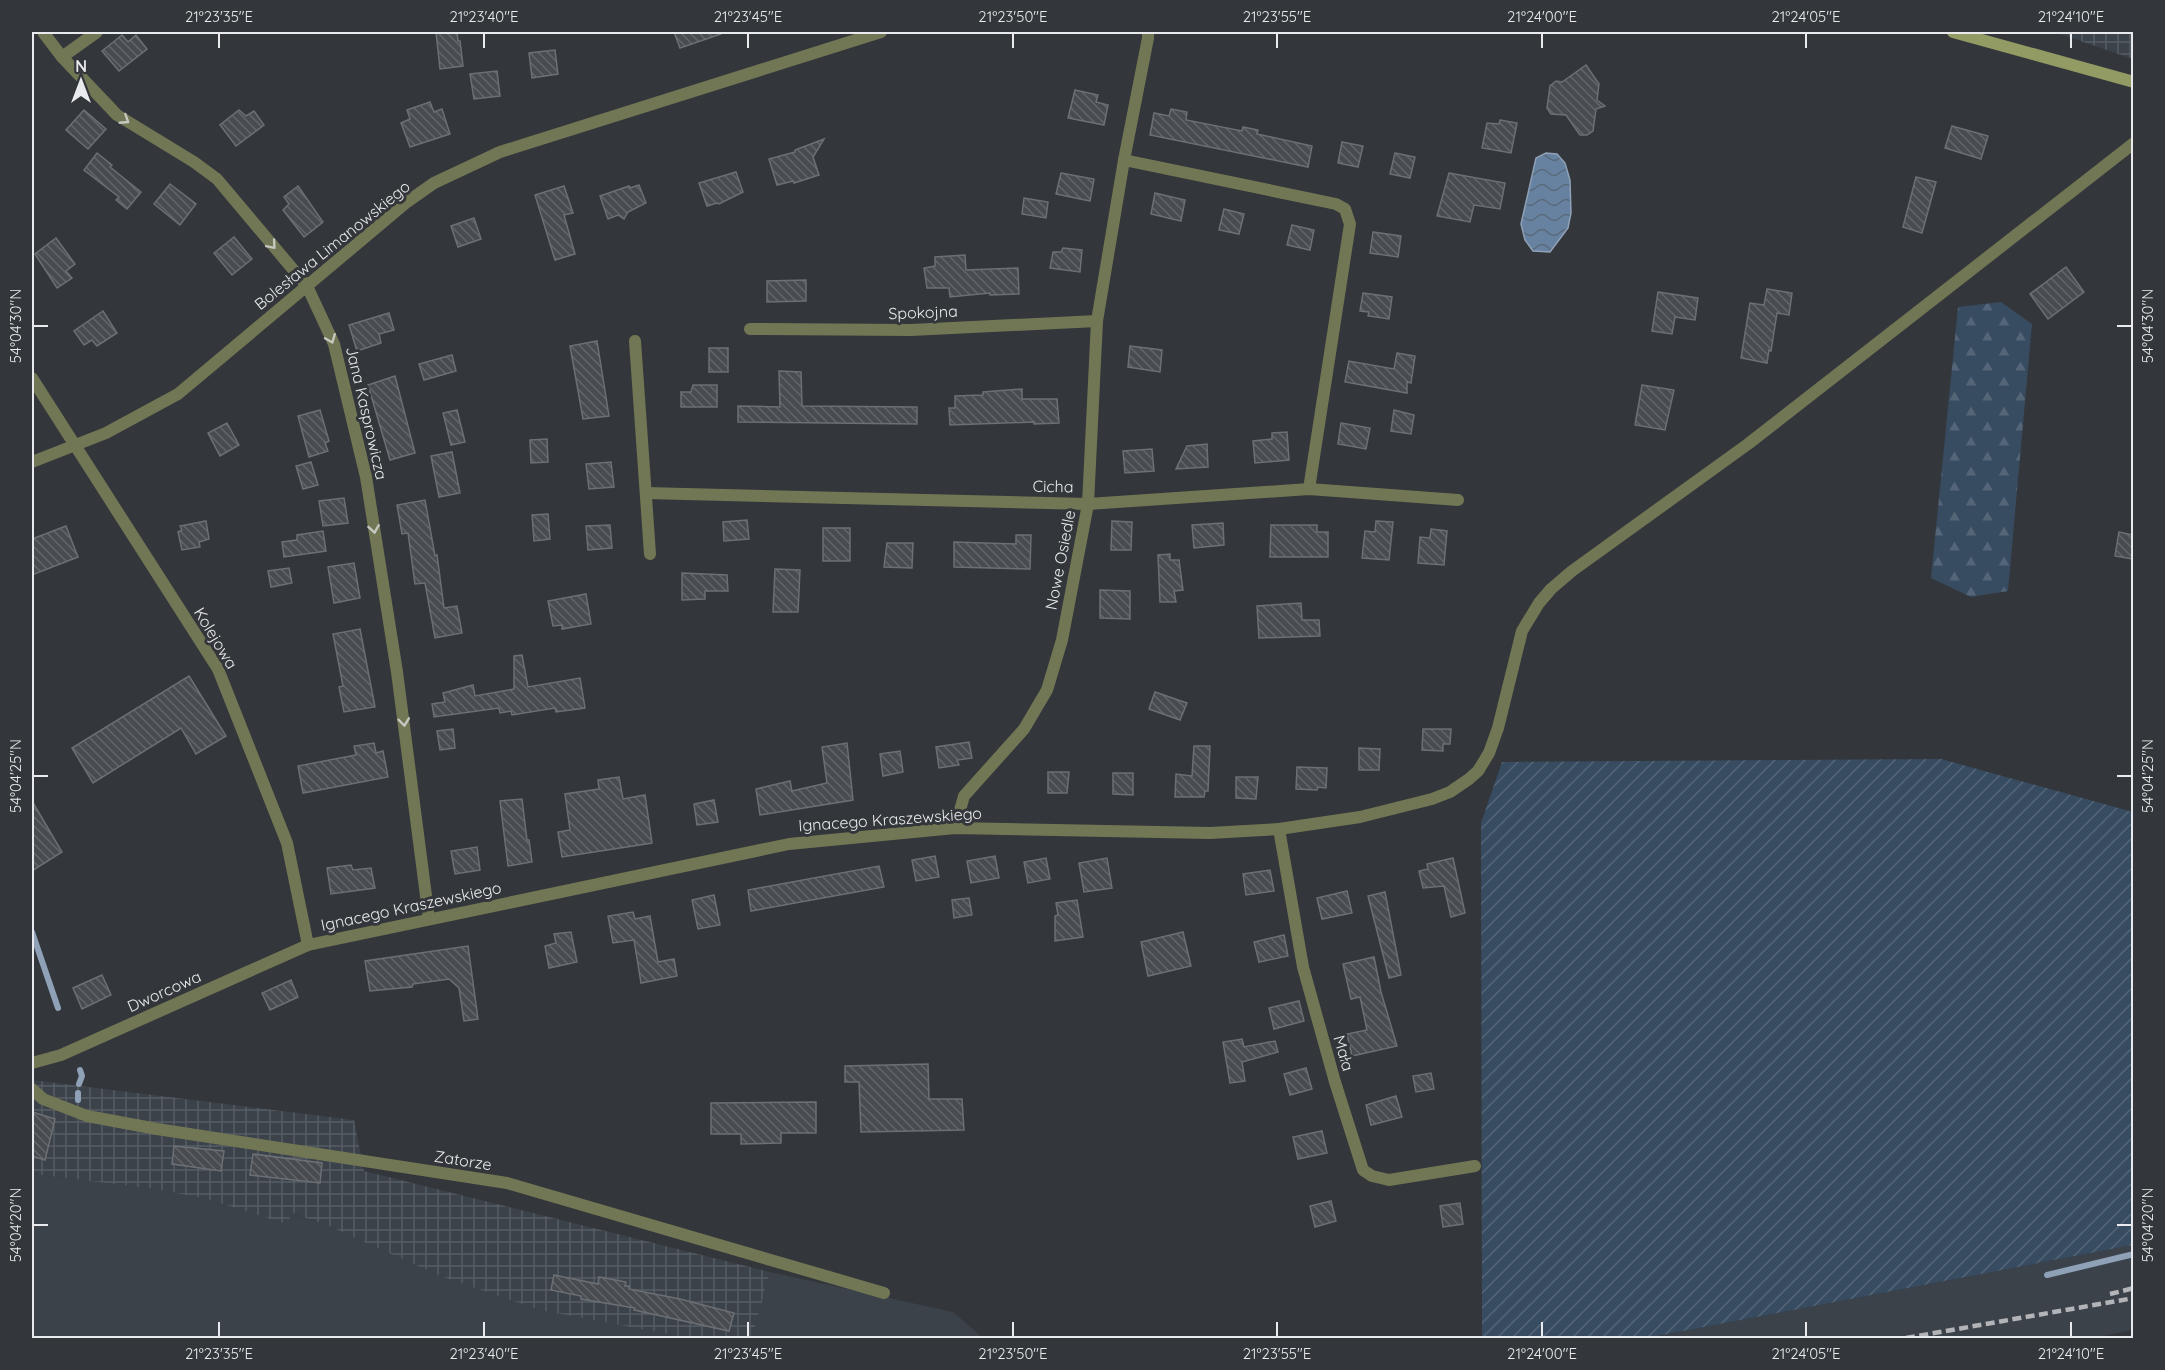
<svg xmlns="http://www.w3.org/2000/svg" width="2165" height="1370" viewBox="0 0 2165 1370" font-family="Quicksand,sans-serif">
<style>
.built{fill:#3b424a}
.industrial{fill:url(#industrial-grid)}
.forest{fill:url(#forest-firs)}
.garden{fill:url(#garden-furrows)}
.water{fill:url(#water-waves);stroke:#8ea1b7;stroke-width:1.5}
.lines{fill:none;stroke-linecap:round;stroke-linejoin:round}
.stream{stroke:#8ea1b7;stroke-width:6}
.building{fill:url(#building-back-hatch);stroke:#6c7075;stroke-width:1.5}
.minor{stroke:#717754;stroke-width:12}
.tertiary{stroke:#717754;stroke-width:12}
.secondary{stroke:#929b63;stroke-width:12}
.rail{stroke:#b2b4b7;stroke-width:4.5;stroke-dasharray:9 4.5;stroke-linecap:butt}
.oneway{stroke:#c4c8bf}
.ticks{fill:none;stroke:#e8eaed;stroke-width:2}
.labels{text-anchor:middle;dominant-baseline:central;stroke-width:6;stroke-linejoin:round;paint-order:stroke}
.street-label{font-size:16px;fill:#e8eaed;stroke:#33363a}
.neatline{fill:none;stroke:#e8eaed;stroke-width:2}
.ticks-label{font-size:15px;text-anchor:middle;fill:#e8eaed}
</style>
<defs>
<pattern id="industrial-grid" width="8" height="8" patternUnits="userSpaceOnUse" patternTransform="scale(1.5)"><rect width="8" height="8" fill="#3b424a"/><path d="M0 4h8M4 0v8" fill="none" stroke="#575d64"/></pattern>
<pattern id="forest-firs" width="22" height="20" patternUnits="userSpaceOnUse" patternTransform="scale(1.5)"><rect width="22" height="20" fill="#374b61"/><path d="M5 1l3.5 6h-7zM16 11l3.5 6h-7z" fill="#546578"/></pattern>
<pattern id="garden-furrows" width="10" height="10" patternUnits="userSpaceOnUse" patternTransform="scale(1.5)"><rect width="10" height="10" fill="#374b61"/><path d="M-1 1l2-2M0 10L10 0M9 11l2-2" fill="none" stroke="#546578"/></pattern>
<pattern id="water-waves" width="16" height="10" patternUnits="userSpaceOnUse" patternTransform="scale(1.5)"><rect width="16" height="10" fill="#6782a0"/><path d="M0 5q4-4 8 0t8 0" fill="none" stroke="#5a6a7c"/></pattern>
<pattern id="building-back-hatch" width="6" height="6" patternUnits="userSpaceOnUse" patternTransform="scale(1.5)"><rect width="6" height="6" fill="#484c50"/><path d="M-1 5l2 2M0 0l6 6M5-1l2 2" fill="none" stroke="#62666a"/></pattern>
</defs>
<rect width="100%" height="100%" fill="#33363a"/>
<g class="built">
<path d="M32 1174 155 1189 207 1199 287 1223 291 1213 329 1226 440 1276 540 1309 692 1338H32Z"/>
<path d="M2133 1245V1330L2094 1338H1647Z"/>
<path d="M770 1272 953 1312 983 1338H752Z"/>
</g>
<g class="industrial">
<path d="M2054 32H2133V59Z"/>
<path d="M32 1080 354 1120 364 1171 770 1272 752 1338H690L540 1310 440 1276 329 1226 292 1213 287 1224 207 1199 155 1189 32 1174Z"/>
</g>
<path class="forest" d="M2001 302 2032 324 2008 591 1971 597 1931 578 1958 307Z"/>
<path class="garden" d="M1941 759 2133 812V1245L1647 1338H1482L1481 823 1502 762Z"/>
<path class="water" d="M1546 153 1557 154 1565 163 1570 180 1571 213 1568 228 1550 252 1533 251 1525 240 1521 224 1536 158Z"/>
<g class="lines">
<g class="stream">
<path d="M32 932 58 1008"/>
<path d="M79 1084 82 1076 80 1070"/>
<path d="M78 1093V1100"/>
<path d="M2047 1275 2134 1254"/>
</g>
</g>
<g class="building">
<path d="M436 32H457L458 41H460L463 66 440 69Z"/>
<path d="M674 32H721V34L680 48Z"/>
<path d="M122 35 128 42 136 35 147 49 119 71 102 51Z"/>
<path d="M555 50 558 74 532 78 529 53Z"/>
<path d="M1586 65 1599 84 1597 100 1605 106 1596 109 1593 131 1587 135H1580L1566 115 1551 114 1547 108 1550 86 1556 81 1562 82Z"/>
<path d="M497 71 500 96 474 99 470 74Z"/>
<path d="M1075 90 1098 95 1096 102 1108 105 1104 125 1068 118Z"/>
<path d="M430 102 434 112 442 109 450 134 410 147 401 123 410 119 407 110Z"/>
<path d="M1171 109 1187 112 1186 120 1242 131 1243 127 1258 130 1257 134 1312 146 1308 167 1150 135 1154 113 1169 116Z"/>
<path d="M84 110 106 129 88 149 66 130Z"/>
<path d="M239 110 246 116 254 111 264 125 236 146 220 125Z"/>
<path d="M1500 120 1517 123 1511 153 1482 148 1487 123 1499 124Z"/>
<path d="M1952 126 1988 136 1981 159 1945 148Z"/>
<path d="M824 139 813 157 819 175 794 183 793 181 777 185 769 159 795 152V150Z"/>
<path d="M1342 142 1363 146 1358 167 1338 163Z"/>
<path d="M97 153 112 165 110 167 141 192 127 209 116 200 119 197 84 170Z"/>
<path d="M1395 153 1415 157 1410 178 1390 174Z"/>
<path d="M736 172 743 192 719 204 717 203 707 206 699 183Z"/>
<path d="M1061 173 1094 179 1090 201 1056 194Z"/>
<path d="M1449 173 1505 183 1500 209 1474 205 1470 222 1437 216Z"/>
<path d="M1916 177 1936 182 1922 233 1903 227Z"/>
<path d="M170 184 196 204 180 225 154 204Z"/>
<path d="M639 185 646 203 628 212 624 219 618 215 608 219 600 196 629 186 630 188Z"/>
<path d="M298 186 323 222 304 237 283 210 289 204 284 197Z"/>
<path d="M564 186 573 213 564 215 575 254 555 260 535 195Z"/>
<path d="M1155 193 1185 200 1181 221 1151 214Z"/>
<path d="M1024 198 1048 202 1046 218 1022 214Z"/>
<path d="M1224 209 1244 214 1239 234 1219 230Z"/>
<path d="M474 218 481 239 458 247 451 226Z"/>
<path d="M1292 225 1314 230 1310 250 1287 245Z"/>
<path d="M1373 232 1401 236 1398 257 1370 253Z"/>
<path d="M234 237 252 259 232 275 214 253Z"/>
<path d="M56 238 75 264 66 271 72 278 57 288 35 254Z"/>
<path d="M1063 248 1082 250 1080 272 1050 268 1053 252H1061Z"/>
<path d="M965 255 966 270 1018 268 1019 294 990 295V293L950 297 949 288H927L924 268 935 266V257Z"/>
<path d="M2066 267 2084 292 2048 319 2030 294Z"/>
<path d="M806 280V301L767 302V281Z"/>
<path d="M1767 289 1792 293 1789 315 1777 313 1771 351 1769 350 1767 363 1741 358 1750 303 1764 305Z"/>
<path d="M1658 292 1698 298 1695 320 1675 317 1672 334 1652 331Z"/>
<path d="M1363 293 1392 297 1389 319 1368 316 1369 312 1360 311Z"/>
<path d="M103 311 117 333 97 346 92 340 84 345 74 331Z"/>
<path d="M389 313 394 330 379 334 381 343 357 351 349 325Z"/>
<path d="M597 341 609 416 583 419 570 346Z"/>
<path d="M1130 346 1162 350 1160 372 1128 367Z"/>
<rect x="709" y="348" width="19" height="24"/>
<path d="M1397 353 1415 356 1411 383 1407 382V393L1345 382 1349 361 1394 369Z"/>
<path d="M452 355 456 371 424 380 419 364Z"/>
<path d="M779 371 801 372 802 406 917 407V424L738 422V406L780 407Z"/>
<path d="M395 376 415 453 390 460 368 385Z"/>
<path d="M693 385H717V407H681V392H691Z"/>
<path d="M1642 385 1674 390 1665 430 1635 425Z"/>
<path d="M1022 389V399H1057L1059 423 1034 424V422L950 425 949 408H955V396L983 395V392Z"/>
<path d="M320 410 329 441 325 443 328 451 309 457 298 416Z"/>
<path d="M457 410 465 442 451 445 443 413Z"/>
<path d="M1394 410 1414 415 1411 434 1391 431Z"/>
<path d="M227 423 239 445 220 456 208 433Z"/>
<path d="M1341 423 1370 428 1366 449 1338 444Z"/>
<path d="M1287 432 1289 460 1255 463 1253 441 1272 439V433Z"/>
<path d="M547 439 548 462 531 463 530 440Z"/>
<path d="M1207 444 1208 467 1176 469 1187 446Z"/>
<path d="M1152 449 1154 471 1125 473 1123 451Z"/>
<path d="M452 452 460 493 439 497 431 456Z"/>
<path d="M311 462 318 485 303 489 296 466Z"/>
<path d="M611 462 614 487 589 489 586 464Z"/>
<path d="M344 498 348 523 323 526 319 501Z"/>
<path d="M425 500 435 556 437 555 444 608 457 606 462 633 435 638 425 583 415 584 408 533 402 534 397 505Z"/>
<path d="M548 514 550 539 534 541 532 515Z"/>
<path d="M747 520 749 539 724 541 723 522Z"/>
<path d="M206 521 209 539 199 542 200 547 182 550 178 532 182 530 180 526Z"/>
<path d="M1112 521 1132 522 1131 550H1111Z"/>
<path d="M1376 521 1393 522 1389 560 1362 558 1365 531 1375 532Z"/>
<path d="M1223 523 1224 545 1194 548 1192 525Z"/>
<path d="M610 525 612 548 588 550 586 526Z"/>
<path d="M1271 525H1317V532H1328V557H1270Z"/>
<path d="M66 526 78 557 32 575V539Z"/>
<rect x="823" y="528" width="27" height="33"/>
<path d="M1431 529 1447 531 1444 565 1418 563 1420 537 1430 538Z"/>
<path d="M323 531 326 551 284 557 282 542 297 540V535Z"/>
<path d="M2119 532 2133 535V559L2115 556Z"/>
<path d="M1016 535H1031L1030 569 954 567V542L1016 544Z"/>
<path d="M887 543H913L912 568 884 567Z"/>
<path d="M1170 554V560H1179L1183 590 1174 591 1176 602H1160L1158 555Z"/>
<path d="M354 563 360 598 334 603 328 567Z"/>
<path d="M289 568 292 583 271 587 268 571Z"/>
<path d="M775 569 800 570 798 612H773Z"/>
<path d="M682 573 727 575 728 591H705V599L682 600Z"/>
<path d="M1100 590 1130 591V619L1100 618Z"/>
<path d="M586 594 591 624 562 629V625L553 626 548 601Z"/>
<path d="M1301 603 1302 620H1319L1320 636 1259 638 1257 606Z"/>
<path d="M360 629 375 707 344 712 339 687 343 686 333 634Z"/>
<path d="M522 655 528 687 580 678 585 708 556 712 555 708 512 715 511 711 500 713 499 708 434 717 432 704 445 702 443 693 473 685 475 696 514 689V656Z"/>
<path d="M189 676 226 736 196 754 181 728 93 783 72 748Z"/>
<path d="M1155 692 1187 703 1180 720 1149 709Z"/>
<path d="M453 729 455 748 440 750 437 731Z"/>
<path d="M1423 729H1451L1450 744H1443V751L1422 750Z"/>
<path d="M969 742 972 758 957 760 959 765 939 768 936 747Z"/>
<path d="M374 743 376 753 383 751 388 777 303 793 298 766 356 755 354 746Z"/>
<path d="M847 743 853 800 760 815 756 789 790 781 792 791 827 783 822 747Z"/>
<path d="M1194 746H1210L1208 791H1205L1204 797H1175L1176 774 1192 776Z"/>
<path d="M1359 748 1380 749 1379 770H1359Z"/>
<path d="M900 751 903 772 883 776 880 754Z"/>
<path d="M1297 767 1327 768 1326 788 1318 787 1317 790 1296 789Z"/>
<path d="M1048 772H1069L1067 793H1048Z"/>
<path d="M1113 773H1133V795L1113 794Z"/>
<path d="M619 777 623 799 645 795 652 843 562 857 558 832 570 830 565 794 599 789 598 780Z"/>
<path d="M1236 777H1258L1256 799 1236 798Z"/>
<path d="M522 799 527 840H529L532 862 508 866 500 801Z"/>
<path d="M714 800 718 822 697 825 694 804Z"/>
<path d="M32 801 62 852 32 871Z"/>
<path d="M477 847 480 870 455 874 451 851Z"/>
<path d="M935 856 939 877 916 881 912 860Z"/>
<path d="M995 856 999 878 971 883 967 861Z"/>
<path d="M1046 858 1050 879 1028 883 1024 862Z"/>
<path d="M1107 858 1112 888 1084 892 1079 863Z"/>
<path d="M1453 858 1465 913 1451 917 1444 886 1423 888 1419 871 1428 869 1427 864Z"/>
<path d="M351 865 353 870 371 868 375 888 331 894 327 868Z"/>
<path d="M879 866 884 887 751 911 748 890Z"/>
<path d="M1270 870 1274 891 1246 895 1243 874Z"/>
<path d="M1347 891 1352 913 1322 919 1317 898Z"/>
<path d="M1385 892 1401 975 1389 978 1368 896Z"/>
<path d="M714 895 720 925 698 929 692 900Z"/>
<path d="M969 898 972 915 954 918 952 900Z"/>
<path d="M1077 900 1083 937 1055 941V916L1058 915 1056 903Z"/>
<path d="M633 912 635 919 650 916 658 962 674 959 677 976 641 983 634 940 613 943 608 916Z"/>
<path d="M571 932 577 962 549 968 545 946 556 943 554 934Z"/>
<path d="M1183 932 1191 966 1148 976 1141 942Z"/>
<path d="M1284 935 1288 956 1259 962 1254 942Z"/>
<path d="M468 946 478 1019 464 1021 459 988 449 979 413 984 412 987 370 991 365 961Z"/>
<path d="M1374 957 1381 992 1397 1046 1352 1056 1347 1034 1367 1030 1360 997 1351 999 1343 964Z"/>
<path d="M102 975 111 995 82 1009 73 988Z"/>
<path d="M291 980 298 997 270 1010 262 993Z"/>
<path d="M1299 1001 1304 1021 1274 1029 1269 1008Z"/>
<path d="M1242 1039 1244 1047 1275 1041 1278 1052 1242 1062 1245 1081 1230 1083 1223 1042Z"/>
<path d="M928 1064 929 1099H962L964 1130 861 1132 859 1082H845V1066Z"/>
<path d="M1306 1068 1312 1089 1290 1095 1284 1074Z"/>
<path d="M1431 1073 1434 1089 1416 1092 1413 1076Z"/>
<path d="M1396 1096 1402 1117 1371 1125 1366 1105Z"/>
<path d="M816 1102V1133H781V1143L741 1144V1134H711V1103Z"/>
<path d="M32 1112 55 1119 45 1160 32 1156Z"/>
<path d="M1322 1131 1327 1153 1298 1159 1293 1137Z"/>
<path d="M174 1146 224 1151 221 1171 172 1164Z"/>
<path d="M253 1154 322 1163 320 1183 250 1175Z"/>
<path d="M1331 1201 1336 1221 1315 1227 1310 1206Z"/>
<path d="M1460 1203 1463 1224 1443 1227 1440 1206Z"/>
<path d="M554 1275 598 1284 599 1277 626 1282 625 1286H629V1289L680 1299 734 1313 729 1331 634 1310 635 1308 581 1299V1296L551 1290Z"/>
</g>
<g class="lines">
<g class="minor">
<path d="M43 32 62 57 117 115 194 162 217 179 307 286 334 344 366 477 397 672 429 919"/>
<path d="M62 57 97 32"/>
<path d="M1124 160 1336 204 1345 209 1350 224 1309 489"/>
<path d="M750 329 911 330 1097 321"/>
<path d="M635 341 650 554"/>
<path d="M32 378 218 669 287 843 308 945"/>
<path d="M646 493 1088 504 1309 489 1458 500"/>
<path d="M955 828 964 796 1024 729 1047 690 1062 640 1088 504 1097 321 1124 160 1148 38V32"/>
<path d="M1279 829 1303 967 1335 1082 1363 1170 1372 1176 1389 1180 1475 1166"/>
<path d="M32 1063 61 1055 308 945 789 844 955 828 1210 833 1279 829 1360 817 1432 799 1450 792 1469 779 1478 771 1489 753 1498 728 1522 631 1539 603 1551 589 1572 571 1748 444 2134 143"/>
<path d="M32 1089 43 1099 87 1116 157 1129 507 1183 884 1293"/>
</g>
<path class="tertiary" d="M32 462 106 433 178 394 407 202 434 183 500 152 881 32"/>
<path class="secondary" d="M1953 32 2134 82"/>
<g class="rail">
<path d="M2110 1294 2134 1288"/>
<path d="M1906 1338 2134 1298"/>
</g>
</g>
<defs><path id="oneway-chevron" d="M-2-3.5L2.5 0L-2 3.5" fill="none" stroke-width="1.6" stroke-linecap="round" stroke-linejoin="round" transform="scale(1.5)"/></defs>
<g class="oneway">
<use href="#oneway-chevron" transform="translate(125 120) rotate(33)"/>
<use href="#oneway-chevron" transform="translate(272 245) rotate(50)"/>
<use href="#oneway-chevron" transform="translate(331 339) rotate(68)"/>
<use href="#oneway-chevron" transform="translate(374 529) rotate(81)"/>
<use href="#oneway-chevron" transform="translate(404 722) rotate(83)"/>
</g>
<path class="ticks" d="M219 33V48M484 33V48M748 33V48M1013 33V48M1277 33V48M1542 33V48M1806 33V48M2071 33V48M33 326H48M2117 326H2132M33 776H48M2117 776H2132M33 1225H48M2117 1225H2132M219 1322V1337M484 1322V1337M748 1322V1337M1013 1322V1337M1277 1322V1337M1542 1322V1337M1806 1322V1337M2071 1322V1337"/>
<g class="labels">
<g class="street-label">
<text transform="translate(332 245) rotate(-39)">Bolesława Limanowskiego</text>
<text transform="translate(923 312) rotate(-2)">Spokojna</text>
<text transform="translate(367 413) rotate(77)">Jana Kasprowicza</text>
<text transform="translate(1053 486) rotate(1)">Cicha</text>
<text transform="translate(1060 560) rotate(-79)">Nowe Osiedle</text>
<text transform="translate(216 638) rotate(59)">Kolejowa</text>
<text transform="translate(890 819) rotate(-4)">Ignacego Kraszewskiego</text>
<text transform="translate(411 906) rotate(-12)">Ignacego Kraszewskiego</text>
<text transform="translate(164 991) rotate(-24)">Dworcowa</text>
<text transform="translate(1344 1053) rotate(74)">Mała</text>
<text transform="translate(463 1160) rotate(9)">Zatorze</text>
</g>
</g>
<rect width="2165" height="1370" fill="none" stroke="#33363a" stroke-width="66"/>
<g transform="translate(81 81)" stroke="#33363a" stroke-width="4.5" paint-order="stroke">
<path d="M0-4.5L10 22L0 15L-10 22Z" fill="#e8eaed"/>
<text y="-9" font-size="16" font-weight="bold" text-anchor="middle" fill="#e8eaed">N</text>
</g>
<rect x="33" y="33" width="2099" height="1304" class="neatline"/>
<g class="ticks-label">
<text x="219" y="22">21°23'35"E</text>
<text x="484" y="22">21°23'40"E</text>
<text x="748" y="22">21°23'45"E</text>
<text x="1013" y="22">21°23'50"E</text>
<text x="1277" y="22">21°23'55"E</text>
<text x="1542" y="22">21°24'00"E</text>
<text x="1806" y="22">21°24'05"E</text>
<text x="2071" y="22">21°24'10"E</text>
<text transform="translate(16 326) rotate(-90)" y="5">54°04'30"N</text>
<text transform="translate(2148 326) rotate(-90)" y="5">54°04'30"N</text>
<text transform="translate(16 776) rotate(-90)" y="5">54°04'25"N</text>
<text transform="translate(2148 776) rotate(-90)" y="5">54°04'25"N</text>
<text transform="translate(16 1225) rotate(-90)" y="5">54°04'20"N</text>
<text transform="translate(2148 1225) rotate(-90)" y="5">54°04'20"N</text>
<text x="219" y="1359">21°23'35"E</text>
<text x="484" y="1359">21°23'40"E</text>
<text x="748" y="1359">21°23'45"E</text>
<text x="1013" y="1359">21°23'50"E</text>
<text x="1277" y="1359">21°23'55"E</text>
<text x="1542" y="1359">21°24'00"E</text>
<text x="1806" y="1359">21°24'05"E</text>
<text x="2071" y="1359">21°24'10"E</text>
</g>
</svg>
